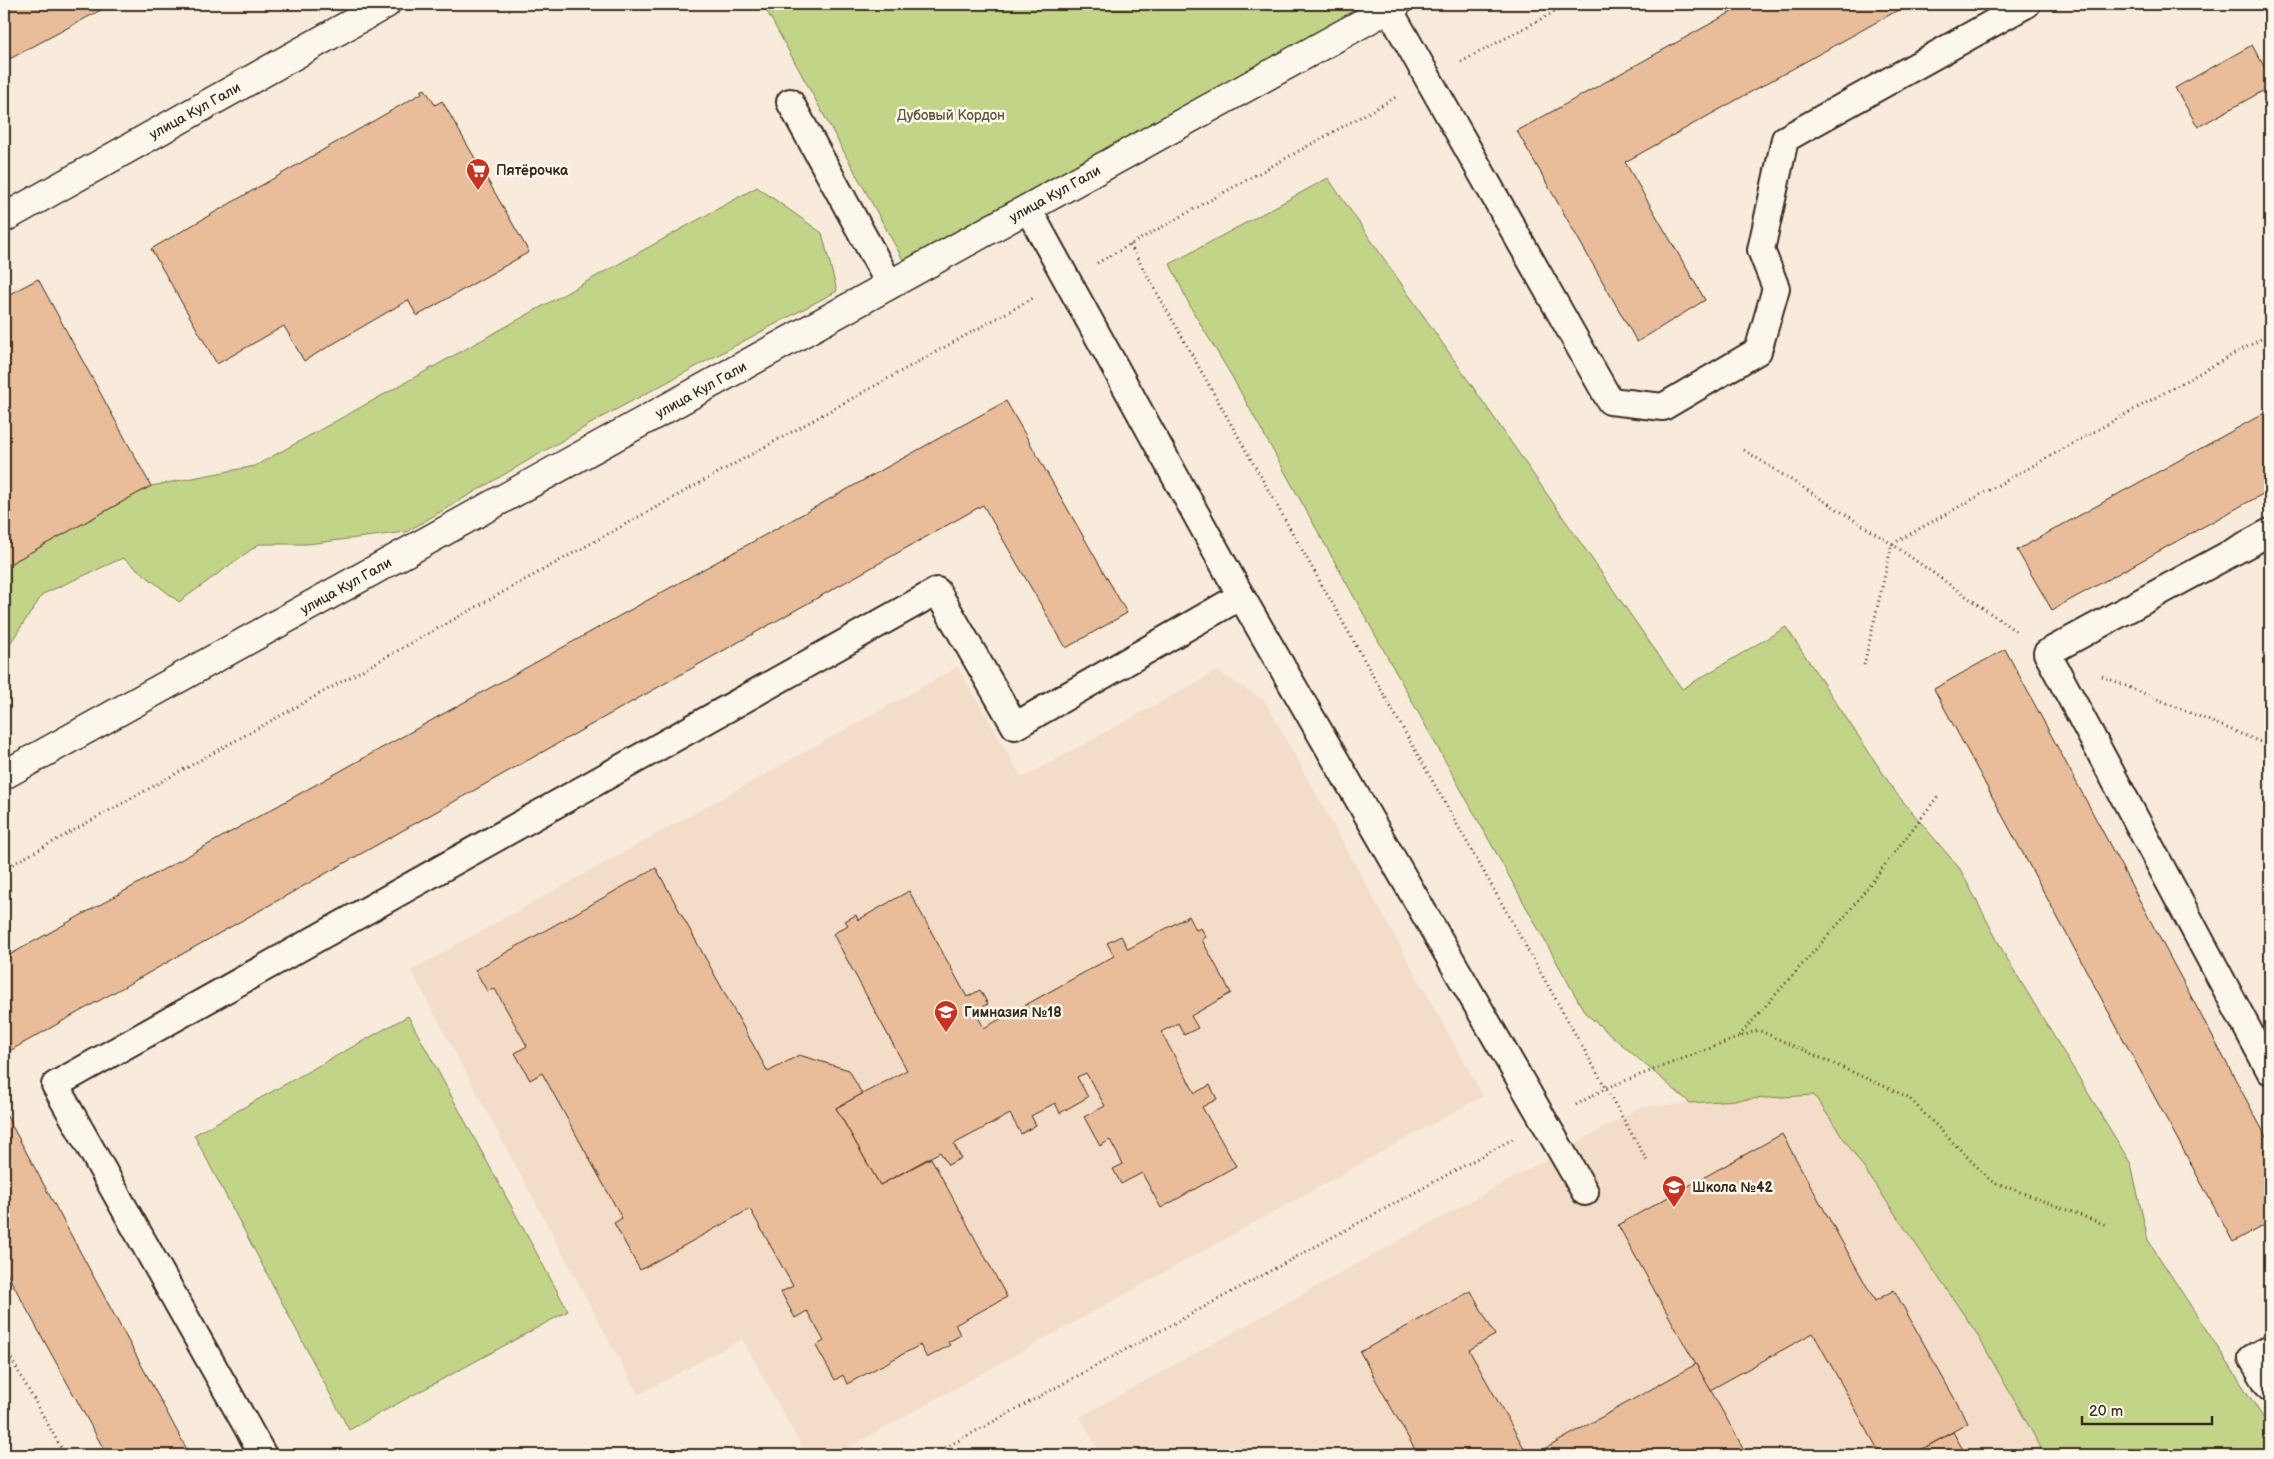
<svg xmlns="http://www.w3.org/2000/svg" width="2274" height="1459" viewBox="0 0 2274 1459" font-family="'Balsamiq Sans',sans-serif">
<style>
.built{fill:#f4ddc8}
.green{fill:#c2d488;stroke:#7e7f53}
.building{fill:#eabd9a;stroke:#3b2a1e}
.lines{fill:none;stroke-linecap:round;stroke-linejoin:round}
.lane-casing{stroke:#3b2a1e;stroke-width:30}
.street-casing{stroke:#3b2a1e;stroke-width:31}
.path{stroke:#3b2a1e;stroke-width:3;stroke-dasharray:1 4;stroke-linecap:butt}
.lane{stroke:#fbf7ec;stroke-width:26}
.street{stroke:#fbf7ec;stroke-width:28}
.labels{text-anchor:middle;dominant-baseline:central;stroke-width:5;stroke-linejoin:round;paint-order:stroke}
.street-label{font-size:14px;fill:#3b2a1e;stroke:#fbf7ec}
.park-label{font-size:14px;fill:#5d5438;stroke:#fbf7ec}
.poi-label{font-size:14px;font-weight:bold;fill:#3b2a1e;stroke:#fbf7ec;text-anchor:start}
</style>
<rect width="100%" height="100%" fill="#f8ebdc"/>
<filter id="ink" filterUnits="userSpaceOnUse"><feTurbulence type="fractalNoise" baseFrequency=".02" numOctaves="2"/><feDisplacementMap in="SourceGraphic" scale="10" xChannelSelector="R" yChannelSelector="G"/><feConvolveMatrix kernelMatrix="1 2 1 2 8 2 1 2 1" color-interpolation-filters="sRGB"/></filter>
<g filter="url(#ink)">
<g class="built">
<path d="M958 667 1022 778 1217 671 1265 701 1483 1096 835 1455H806L742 1339 638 1395 411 970Z"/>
<path d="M1814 1094 1977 1334 2045 1455H1101L1080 1417 1641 1107Z"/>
</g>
<g class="green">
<path d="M763 4H1396L907 267Z"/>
<path d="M1328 178 1682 689 1786 627 1896 793 1960 869 2006 957 2131 1164 2148 1240 2270 1428V1455H2045L1977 1334 1814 1095 1690 1103 1585 1013 1231 375 1192 310 1170 264Z"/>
<path d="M757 187 822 233 837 291 604 416 406 532 307 544H259L179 602 123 558 43 594 11 642H4V567L151 486 255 466Z"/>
<path d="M408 1016 568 1311 349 1430 194 1135Z"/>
</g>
<g class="building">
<path d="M4 4H112L4 62Z"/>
<path d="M1746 4H1909L1625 162 1705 300 1637 342 1517 131Z"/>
<path d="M2252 45 2270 77V87L2198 127 2175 88Z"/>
<path d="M425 89 435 105 442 101 529 252 417 316 408 300 304 361 284 326 217 364 151 249 422 93 421 91Z"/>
<path d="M38 279 151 486 4 567V297Z"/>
<path d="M1006 401 1127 613 1066 648 983 505 4 1054V958Z"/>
<path d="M2270 410V490L2052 610 2017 550Z"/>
<path d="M2005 649 2270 1144V1222L2233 1242 1934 689Z"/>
<path d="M656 868 768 1072 799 1055 849 1070 862 1094 836 1108 880 1185 931 1158 1007 1297 955 1325 961 1335 948 1342 950 1345 927 1358 920 1345 847 1384 843 1375 835 1380 816 1346 824 1341 807 1311 795 1318 781 1292 793 1286 750 1209 640 1270 614 1223 622 1218 542 1073 530 1080 515 1053 527 1046 495 989 487 991 475 970Z"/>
<path d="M909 891 967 997 980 990 988 1004 975 1011 984 1028 1114 956 1107 943 1121 936 1128 949 1189 916 1196 930 1201 928 1206 937 1202 940 1231 993 1191 1016 1198 1028 1184 1035 1178 1023 1161 1032 1195 1093 1210 1085 1217 1099 1202 1107 1236 1166 1161 1208 1142 1173 1121 1184 1113 1169 1123 1164 1110 1140 1100 1146 1084 1117 1105 1106 1086 1073 1077 1077 1088 1097 1060 1113 1055 1103 1031 1116 1036 1125 1021 1134 1010 1114 954 1144 961 1158 948 1165 940 1152 880 1185 836 1108 907 1070 833 934 848 925 845 921 856 915 858 920Z"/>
<path d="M4 1111 190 1455H107L4 1268Z"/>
<path d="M1782 1134 1875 1301 1894 1290 1968 1423 1912 1455H1881L1813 1333 1710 1390 1618 1225Z"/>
<path d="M1471 1291 1495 1335 1469 1350 1528 1455H1418L1360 1352Z"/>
<path d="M1696 1364 1747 1455H1534Z"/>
<path d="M1953 1432 1966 1455H1912Z"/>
</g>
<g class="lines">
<g class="lane-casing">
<g id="lane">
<path d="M1389 9 1610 401 1663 407 1758 351 1776 288 1761 250 1785 139 2027 4"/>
<path d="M790 102 890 285"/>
<path d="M2270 532 2047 653 2270 1071"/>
<path d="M1241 596 1585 1192"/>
<path d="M2270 1348 2252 1358 2270 1388"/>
<path d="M263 1455 55 1085 937 591 1015 726 1241 596 1028 209"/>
</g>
</g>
<g class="street-casing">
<g id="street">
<path d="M4 218 386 4"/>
<path d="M4 775 1397 4"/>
</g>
</g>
<g class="path">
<path d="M1461 62 1569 4"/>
<path d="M1130 245 1647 1161"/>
<path d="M1097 263 1398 96"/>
<path d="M1744 450 1892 544 2017 632"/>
<path d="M1864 665 1892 544 2270 334"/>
<path d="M2102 676 2270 746"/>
<path d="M4 869 1035 297"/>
<path d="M1739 1036 1847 914 1938 796"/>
<path d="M1576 1105 1606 1088 1758 1030 1908 1097 1991 1181 2106 1225"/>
<path d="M4 1346 65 1455"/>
<path d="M932 1455 1513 1139"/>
</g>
<use href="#lane" class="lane"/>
<use href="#street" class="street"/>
</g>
</g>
<defs>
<g id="supermarket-pin" transform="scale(1.25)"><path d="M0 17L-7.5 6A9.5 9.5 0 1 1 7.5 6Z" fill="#c8321e" stroke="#fbf7ec"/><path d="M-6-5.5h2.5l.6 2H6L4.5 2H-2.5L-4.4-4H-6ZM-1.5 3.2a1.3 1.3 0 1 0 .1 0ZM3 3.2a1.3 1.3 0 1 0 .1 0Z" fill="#fff"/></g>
<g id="school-pin" transform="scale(1.25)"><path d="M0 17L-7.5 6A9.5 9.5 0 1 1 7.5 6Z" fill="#c8321e" stroke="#fbf7ec"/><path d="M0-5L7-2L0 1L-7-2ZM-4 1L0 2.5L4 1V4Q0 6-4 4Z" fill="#fff"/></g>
</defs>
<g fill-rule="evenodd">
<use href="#supermarket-pin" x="478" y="170"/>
<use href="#school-pin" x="946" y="1012"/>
<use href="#school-pin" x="1674" y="1187"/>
</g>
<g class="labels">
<g class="street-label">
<text transform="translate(195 111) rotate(-29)">улица Кул Гали</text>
<text transform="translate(1055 194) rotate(-29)">улица Кул Гали</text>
<text transform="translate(701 390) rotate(-29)">улица Кул Гали</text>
<text transform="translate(346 586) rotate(-29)">улица Кул Гали</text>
</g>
<g class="park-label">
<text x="951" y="115">Дубовый Кордон</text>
</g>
<g class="poi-label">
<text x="496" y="170">Пятёрочка</text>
<text x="964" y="1012">Гимназия №18</text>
<text x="1692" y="1187">Школа №42</text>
</g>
</g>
<rect width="2274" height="1459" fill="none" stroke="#fbf7ec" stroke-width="20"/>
<rect x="10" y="10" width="2254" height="1439" fill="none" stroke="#3b2a1e" stroke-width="2" filter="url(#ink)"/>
<path d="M2082 1416v8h130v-8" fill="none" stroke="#3b2a1e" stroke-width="2.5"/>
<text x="2089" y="1416" font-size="15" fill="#3b2a1e" stroke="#fbf7ec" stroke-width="4" paint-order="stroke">20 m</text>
</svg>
